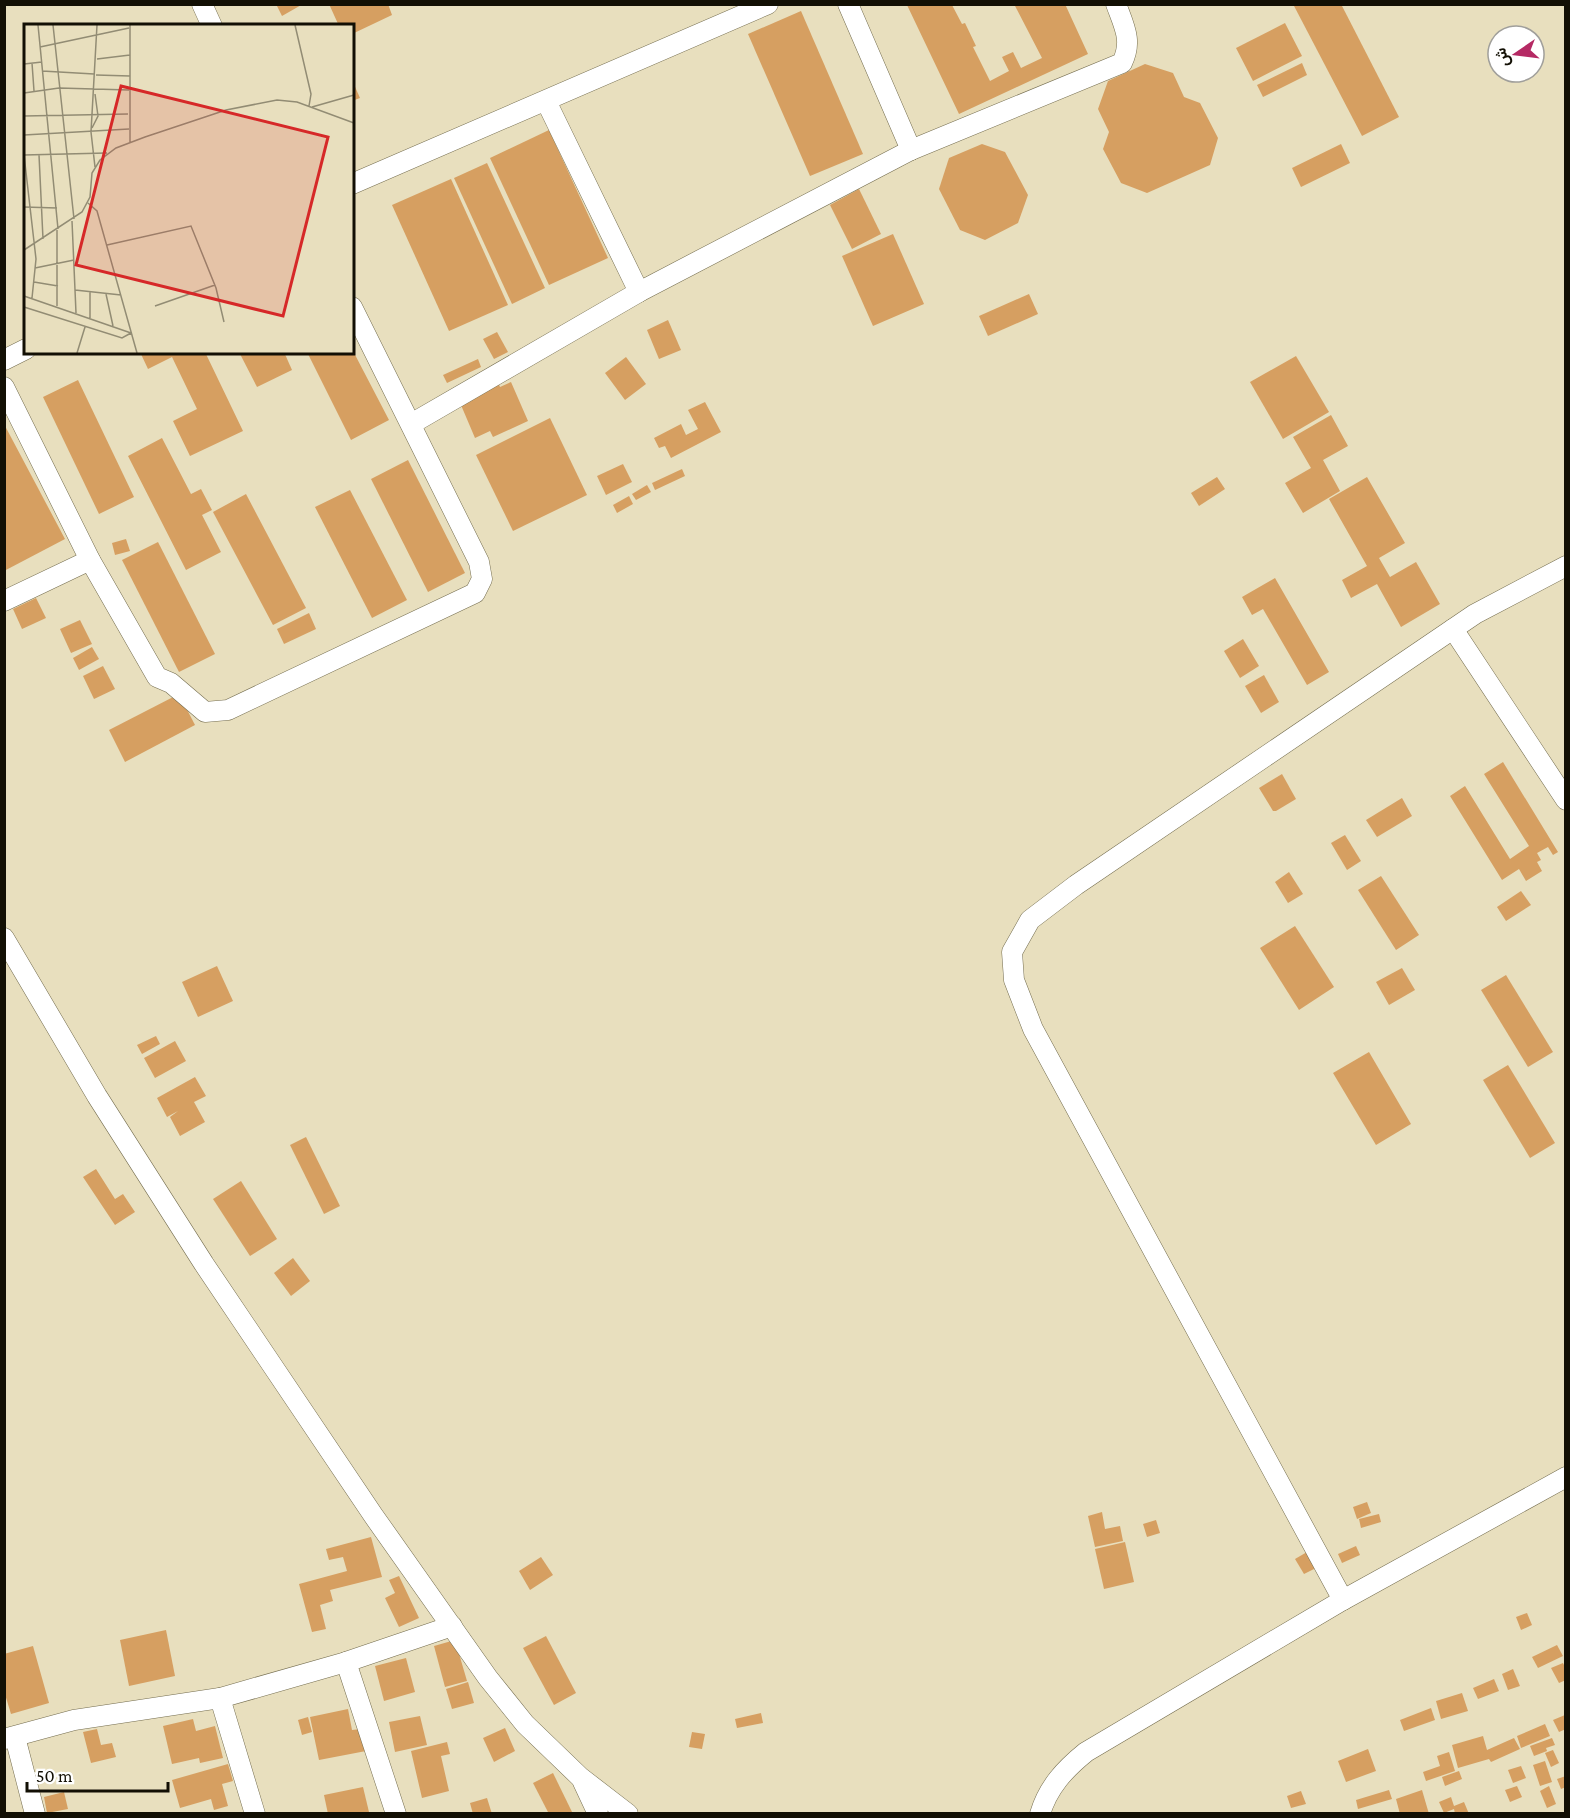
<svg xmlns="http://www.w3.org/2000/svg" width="1570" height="1818" viewBox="0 0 1570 1818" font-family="'Crimson Pro',Vazirmatn,serif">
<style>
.building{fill:#d69f61}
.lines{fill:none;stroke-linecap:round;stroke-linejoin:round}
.minor-casing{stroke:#746d4f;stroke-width:21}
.minor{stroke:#fff;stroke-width:20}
.inset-road{fill:none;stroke:#928c74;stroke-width:1.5}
.view{fill:#d62828;fill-opacity:0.15;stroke:#d62828;stroke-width:3}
.inset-edge{fill:none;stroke:#120f04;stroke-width:3}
</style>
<rect width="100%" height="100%" fill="#e8dfbe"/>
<g class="building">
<path d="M276 4H303L282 16Z"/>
<path d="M329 4H388L392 15 352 34V26H339Z"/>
<path d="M1014 4H1065L1088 54 959 114 907 5H952L962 24 965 23 976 46 973 47 990 81 1009 71 1002 57 1013 52 1021 68 1042 58Z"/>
<path d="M1293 4H1341L1399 117 1362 136Z"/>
<path d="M801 11 863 154 810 176 748 34Z"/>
<path d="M1285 23 1302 56 1253 81 1236 48Z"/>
<path d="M1302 63 1307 75 1263 97 1257 85Z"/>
<path d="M1145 64 1173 73 1184 97 1200 103 1218 138 1210 165 1147 193 1121 183 1103 149 1109 132 1098 109 1108 81Z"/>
<path d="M352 80 360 98 352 101Z"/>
<path d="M549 130 608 258 549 285 490 158Z"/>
<path d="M982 144 1005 152 1028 195 1018 223 985 240 960 230 939 189 949 158Z"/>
<path d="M1341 144 1350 163 1301 187 1292 168Z"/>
<path d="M487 163 545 288 512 304 454 178Z"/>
<path d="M451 179 508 305 449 331 392 205Z"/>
<path d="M859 189 881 234 852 249 830 205Z"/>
<path d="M893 234 924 304 873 326 842 256Z"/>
<path d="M1029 294 1038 314 988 336 979 316Z"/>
<path d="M668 320 681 350 659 359 647 330Z"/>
<path d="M497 332 508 352 494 359 483 339Z"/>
<path d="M352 349 389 420 351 440 307 352H352Z"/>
<path d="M140 352H205L243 431 190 456 173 421 197 409 172 357 148 369Z"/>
<path d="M239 352H284L292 370 257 387Z"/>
<path d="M1296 356 1329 412 1283 439 1250 382Z"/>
<path d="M626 357 646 384 625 400 605 373Z"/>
<path d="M478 359 481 367 447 383 443 375Z"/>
<path d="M78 380 134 497 99 514 43 397Z"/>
<path d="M497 380 500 387 511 382 528 421 493 437 490 431 475 438 458 398Z"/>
<path d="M705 402 721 432 671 458 665 446 659 448 654 438 681 424 686 435 698 429 688 410Z"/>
<path d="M1331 415 1348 446 1323 460 1340 491 1303 513 1285 483 1311 468 1293 437Z"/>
<path d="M550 418 587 495 513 531 476 455Z"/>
<path d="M4 424 65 539 4 571Z"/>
<path d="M162 438 191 494 201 489 212 510 202 515 221 552 186 570 128 456Z"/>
<path d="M408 460 465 573 428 592 371 479Z"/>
<path d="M623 464 632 482 606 495 597 476Z"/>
<path d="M682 469 685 476 655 490 652 483Z"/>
<path d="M1217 477 1225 489 1199 506 1191 493Z"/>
<path d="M1367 477 1405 543 1379 558 1390 577 1416 562 1440 604 1401 627 1377 584 1351 598 1342 580 1367 566 1329 499Z"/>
<path d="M647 485 651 492 636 500 632 494Z"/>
<path d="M350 490 407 600 372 618 315 507Z"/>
<path d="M246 494 306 608 273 625 213 512Z"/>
<path d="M629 496 633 504 617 513 613 505Z"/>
<path d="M126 539 130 551 115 555 112 543Z"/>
<path d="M158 542 215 654 179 672 122 560Z"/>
<path d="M1275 578 1329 672 1307 685 1263 609 1252 615 1242 597Z"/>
<path d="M36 598 46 618 22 629 13 609Z"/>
<path d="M309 613 316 629 284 644 277 629Z"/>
<path d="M80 620 92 644 71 653 60 629Z"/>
<path d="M1243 639 1259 666 1240 678 1224 651Z"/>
<path d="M92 647 99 659 79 670 73 658Z"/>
<path d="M103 666 115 689 94 699 83 676Z"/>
<path d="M1264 675 1279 702 1261 713 1245 686Z"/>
<path d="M179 694 195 725 125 762 109 730Z"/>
<path d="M1503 762 1558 852 1553 855 1548 847 1537 853 1541 860 1537 862 1542 871 1526 881 1519 869 1502 880 1450 796 1465 786 1510 859 1529 846 1484 774Z"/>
<path d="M1282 774 1296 799 1276 811H1273L1259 788Z"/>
<path d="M1402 798 1412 816 1377 837 1366 820Z"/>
<path d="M1345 835 1361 861 1347 870 1331 843Z"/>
<path d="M1289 872 1303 894 1288 903 1275 882Z"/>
<path d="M1381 876 1419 935 1396 950 1358 890Z"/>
<path d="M1521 891 1531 905 1506 921 1497 907Z"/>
<path d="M1295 926 1334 987 1299 1010 1260 948Z"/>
<path d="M217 966 233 1001 198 1017 182 982Z"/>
<path d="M1402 968 1415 990 1389 1005 1376 982Z"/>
<path d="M1506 975 1553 1052 1528 1067 1481 990Z"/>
<path d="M156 1036 160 1044 142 1054 137 1045Z"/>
<path d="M175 1041 186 1061 155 1078 144 1058Z"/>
<path d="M1369 1052 1411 1124 1376 1145 1333 1073Z"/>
<path d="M1508 1065 1555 1143 1530 1158 1483 1080Z"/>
<path d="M195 1077 206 1096 194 1102 205 1122 180 1136 170 1117 178 1111 167 1117 157 1098Z"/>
<path d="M306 1137 340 1206 324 1214 290 1145Z"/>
<path d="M96 1169 115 1199 123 1194 135 1212 115 1225 83 1177Z"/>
<path d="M241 1181 277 1239 250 1256 213 1199Z"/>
<path d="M293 1258 310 1281 291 1296 274 1273Z"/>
<path d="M1367 1502 1371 1513 1357 1519 1353 1507Z"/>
<path d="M1102 1512 1105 1529 1120 1526 1123 1541 1095 1547 1088 1516Z"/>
<path d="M1379 1514 1381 1522 1361 1528 1359 1519Z"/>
<path d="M1156 1520 1160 1533 1147 1537 1143 1524Z"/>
<path d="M371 1537 382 1577 330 1590 333 1601 320 1605 326 1629 312 1632 299 1584 347 1571 343 1557 329 1560 326 1549Z"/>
<path d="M1125 1542 1134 1582 1104 1589 1095 1549Z"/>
<path d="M1356 1546 1360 1555 1342 1563 1338 1554Z"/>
<path d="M1307 1552 1316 1568 1304 1574 1295 1559Z"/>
<path d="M541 1557 553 1575 530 1590 519 1571Z"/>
<path d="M399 1576 419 1618 399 1627 385 1598 395 1593 389 1580Z"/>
<path d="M1527 1613 1532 1625 1521 1630 1516 1617Z"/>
<path d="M166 1630 175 1676 129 1686 120 1640Z"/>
<path d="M546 1636 576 1693 554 1705 523 1648Z"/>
<path d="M455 1640 467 1681 445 1687 434 1646Z"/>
<path d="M1557 1645 1563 1656 1538 1668 1532 1657Z"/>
<path d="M33 1646 49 1703 11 1714 4 1691V1654Z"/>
<path d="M406 1658 415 1692 384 1701 375 1666Z"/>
<path d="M1563 1663 1566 1669V1680L1559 1683 1551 1668Z"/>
<path d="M1513 1669 1520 1686 1508 1690 1502 1674Z"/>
<path d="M1494 1679 1499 1691 1478 1699 1473 1688Z"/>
<path d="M468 1682 474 1703 452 1709 446 1689Z"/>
<path d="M1462 1693 1468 1711 1441 1719 1436 1701Z"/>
<path d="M1431 1708 1435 1720 1404 1731 1400 1720Z"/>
<path d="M348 1709 352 1730 361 1729 366 1751 319 1760 310 1717Z"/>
<path d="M761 1713 763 1723 737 1728 735 1719Z"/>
<path d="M1565 1715 1566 1729 1559 1732 1553 1720Z"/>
<path d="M420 1716 427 1745 395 1752 389 1722Z"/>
<path d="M308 1717 312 1732 302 1735 298 1720Z"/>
<path d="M193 1719 196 1731 215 1726 223 1758 200 1763 199 1758 172 1764 163 1726Z"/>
<path d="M1545 1724 1550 1736 1521 1748 1517 1736Z"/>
<path d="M505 1728 515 1751 494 1762 483 1738Z"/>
<path d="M97 1729 101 1745 112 1743 116 1757 91 1763 83 1732Z"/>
<path d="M692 1732 705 1734 702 1749 689 1747Z"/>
<path d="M1483 1736 1487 1750 1514 1738 1520 1749 1491 1762 1489 1759 1458 1768 1452 1745Z"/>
<path d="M1552 1738 1555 1745 1546 1748 1547 1751 1534 1756 1530 1746Z"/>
<path d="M447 1742 450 1754 441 1756 449 1791 422 1798 411 1751Z"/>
<path d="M1368 1749 1376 1771 1346 1782 1338 1761Z"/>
<path d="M1553 1750 1559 1763 1551 1767 1545 1753Z"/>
<path d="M1449 1752 1455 1771 1426 1781 1423 1772 1440 1766 1437 1756Z"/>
<path d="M1545 1761 1552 1782 1540 1786 1533 1765Z"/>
<path d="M228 1764 233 1781 222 1784 228 1806 214 1810 211 1799 180 1808 172 1780Z"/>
<path d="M1521 1766 1526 1778 1513 1783 1508 1770Z"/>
<path d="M1459 1771 1462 1779 1445 1786 1442 1777Z"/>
<path d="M553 1773 573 1814H549L533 1783Z"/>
<path d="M1566 1776V1787L1561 1789 1557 1779Z"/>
<path d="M1517 1786 1522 1797 1510 1802 1505 1790Z"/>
<path d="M1549 1786 1556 1804 1547 1808 1540 1791Z"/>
<path d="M363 1787 369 1812 328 1814 324 1795Z"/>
<path d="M1389 1790 1392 1799 1358 1809 1356 1800Z"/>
<path d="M1422 1790 1429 1814H1400L1396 1799Z"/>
<path d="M1301 1791 1306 1804 1291 1808 1287 1796Z"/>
<path d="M64 1792 68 1809 47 1813 44 1797Z"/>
<path d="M1451 1797 1454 1806 1464 1802 1469 1814H1455L1454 1809 1444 1813 1439 1802Z"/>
<path d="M487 1798 492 1814H473L470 1803Z"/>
</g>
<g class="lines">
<g class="minor-casing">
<g id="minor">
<path d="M202 4 212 26"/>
<path d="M848 4 911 150"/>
<path d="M546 101 639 292"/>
<path d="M352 184 768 4"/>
<path d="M4 360 26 349"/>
<path d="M4 387 90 560 157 677 171 683 205 712 228 710 475 593 482 579 479 562 352 307"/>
<path d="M411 424 639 292 911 150 1122 63C1133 41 1124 26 1116 4"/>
<path d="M4 601 90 560"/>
<path d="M1453 629 1566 800"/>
<path d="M4 938 97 1096 204 1264 373 1515 488 1678 525 1724 580 1777 628 1814"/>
<path d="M1343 1600 1033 1029 1014 980 1012 952 1030 920 1076 885 1475 614 1566 566"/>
<path d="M346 1662 396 1814"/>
<path d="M220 1698 255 1814"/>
<path d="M15 1737 35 1814"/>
<path d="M4 1739 74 1720 220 1698 346 1662 452 1626"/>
<path d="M583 1782 598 1814"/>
<path d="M1040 1814C1048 1787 1065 1769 1086 1752L1343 1600 1566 1477"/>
</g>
</g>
<use href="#minor" class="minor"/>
</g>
<g transform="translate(24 24)">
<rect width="330" height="330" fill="#e8dfbe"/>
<path class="inset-road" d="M14 1 34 205M29 1 50 195M271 1 287 70 285 82M16 23 105 4M73 35 106 31M8 39 10 67M0 40 18 38M18 47 70 50M72 51 106 52M0 69 35 64 105 66M288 83 330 71M0 92 104 90M68 104 74 92 71 70M0 111 105 105M106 119V1M15 131 19 215M71 143 67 108 73 1M64 179 73 187 113 329M0 183 33 184M48 197 52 289M33 206V282M83 221 167 202 192 264 200 298M0 226 58 188 66 173 68 149 76 136 92 124 121 113 202 86 253 76 273 78 330 99M11 244 50 236M10 258 34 262M51 266 97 271M66 268V294M82 270 89 302M0 272 107 309M8 274 12 235 0 131 83 129M131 282 191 261M0 283 98 314 107 309M53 329 61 303"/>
<path class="view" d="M97 62 304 113 259 292 52 241Z"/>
<rect width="330" height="330" class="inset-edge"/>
</g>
<rect width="1570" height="1818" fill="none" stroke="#120f04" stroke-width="12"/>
<g transform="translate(1516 54) rotate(256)"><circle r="28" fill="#ffffff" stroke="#a09f9b" stroke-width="1.5"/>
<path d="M0-4.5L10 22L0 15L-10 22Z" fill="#b52a64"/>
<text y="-9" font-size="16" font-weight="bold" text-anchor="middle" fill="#120f04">ش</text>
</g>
<path d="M27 1782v9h141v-9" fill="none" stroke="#120f04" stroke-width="3"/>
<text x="36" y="1782" font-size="18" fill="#120f04" stroke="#ffffff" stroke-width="4.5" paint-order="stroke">50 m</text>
</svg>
